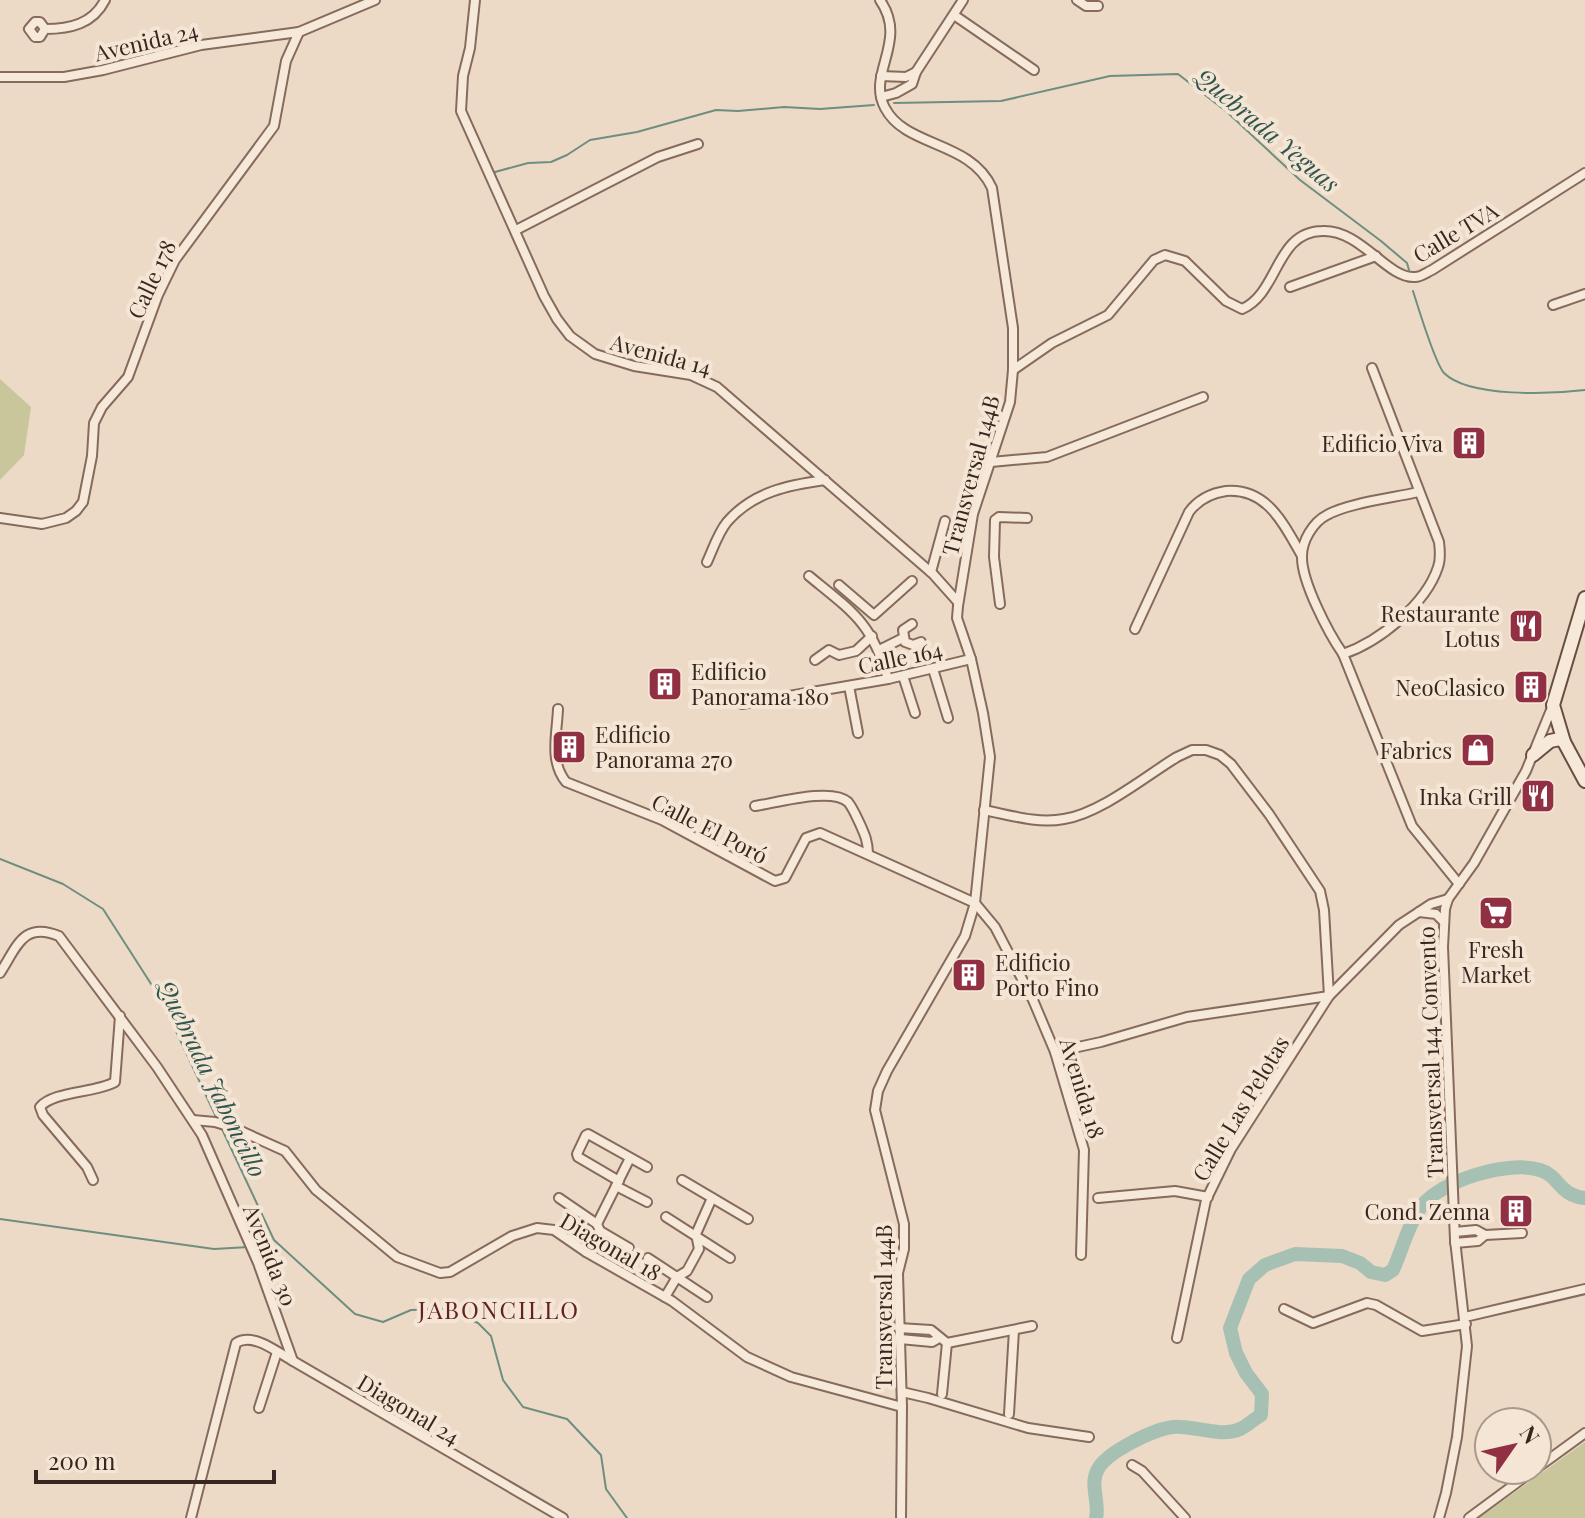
<svg xmlns="http://www.w3.org/2000/svg" width="1585" height="1518" viewBox="0 0 1585 1518" font-family="'Playfair Display',serif">
<style>
.green{fill:#c9c69b}
.lines{fill:none;stroke-linecap:round;stroke-linejoin:round}
.stream{stroke:#6e8e80;stroke-width:2}
.river{stroke:#a7c0b4;stroke-width:14}
.street-casing{stroke:#866b5d;stroke-width:12}
.secondary-casing{stroke:#684d40;stroke-width:16}
.street{stroke:#f7e9d9;stroke-width:8}
.secondary{stroke:#f7e9d9;stroke-width:12}
.labels{text-anchor:middle;dominant-baseline:central;stroke-width:8;stroke-linejoin:round;paint-order:stroke}
.street-label{font-size:22px;fill:#372720;stroke:#f4e5d5}
.poi-label{font-size:22px;fill:#372720;stroke:#f4e5d5;text-anchor:end}
.water-label{font-size:24px;font-style:italic;fill:#30564d;stroke:#f4e5d5}
.neighbourhood-label{font-size:24px;letter-spacing:2px;fill:#612322;stroke:#f4e5d5}
</style>
<rect width="100%" height="100%" fill="#ecdac6"/>
<g class="green">
<path d="M0 379 31 407 24 455 0 480Z"/>
<path d="M1585 1442V1518H1479L1582 1444Z"/>
</g>
<g class="lines">
<g class="stream">
<path d="M894 103 1001 101 1110 76 1178 74 1227 112 1300 180 1381 241 1407 263 1409 270"/>
<path d="M495 172 528 163 551 162 567 155 590 140 637 132 716 110 738 111 784 107 820 109 874 105"/>
<path d="M1413 291C1418 307 1435 363 1444 373 1469 398 1552 394 1585 390"/>
<path d="M0 859 63 884 103 909 162 1001 217 1119"/>
<path d="M222 1129 274 1240 355 1314 383 1322 411 1310 445 1309 478 1323 491 1336 503 1380 523 1407 567 1419 601 1455 606 1489 627 1518"/>
<path d="M0 1219 214 1249 249 1247"/>
<path d="M255 1246 271 1240"/>
</g>
<path class="river" d="M1096 1518C1100 1503 1089 1484 1098 1469 1107 1452 1154 1429 1173 1427 1194 1425 1220 1438 1240 1429 1247 1426 1254 1419 1261 1415L1262 1394 1246 1373 1236 1353 1230 1328 1249 1279 1265 1265 1295 1254 1342 1256 1360 1263 1371 1272 1385 1275 1393 1270C1402 1250 1408 1225 1421 1207 1441 1180 1509 1160 1540 1170 1560 1176 1558 1195 1585 1198"/>
<g class="street-casing">
<g id="street">
<path d="M475 0 470 48 463 76 461 111 544 296 557 319 570 336 595 354 634 366 691 375 717 387 933 574 958 602"/>
<path d="M880 0C909 42 866 73 885 108 906 148 970 140 992 188L1013 328V370L1010 402 973 514 958 606 957 618 971 659 983 713 990 757 975 903 965 936 887 1071 878 1091 875 1110 904 1224V1249L898 1273 902 1407 901 1518"/>
<path d="M1077 0 1086 6H1098"/>
<path d="M954 15 1034 70"/>
<path d="M45 29 40 22H35L29 29 35 37H40L45 29C70 29 93 24 105 0"/>
<path d="M881 76 906 77 916 72"/>
<path d="M0 77H64L103 70 201 45 299 32 375 0"/>
<path d="M881 97 896 93 912 84 916 72 963 0"/>
<path d="M516 230 658 157 698 144"/>
<path d="M1290 287 1376 256"/>
<path d="M1553 305 1585 294"/>
<path d="M1372 368 1439 542C1440 550 1441 559 1438 567 1426 604 1379 642 1343 654L1412 826 1459 884"/>
<path d="M1013 370 1052 343 1108 315 1154 260 1165 255 1185 261 1226 301 1242 309C1279 293 1275 232 1322 231 1361 229 1387 279 1415 277 1421 277 1427 272 1432 270L1585 173"/>
<path d="M991 462 1047 457 1203 397"/>
<path d="M0 518 42 524 66 518 76 511 83 502 92 456 94 423 102 407 128 377 158 295 175 260 274 126 286 61 299 32"/>
<path d="M707 562C713 549 718 533 727 522 753 492 788 485 825 480"/>
<path d="M931 572 945 521"/>
<path d="M809 576C853 612 872 623 888 679"/>
<path d="M839 585 874 615 912 581"/>
<path d="M1000 604 994 557 995 520 999 517 1027 518"/>
<path d="M912 624 903 630 905 642 913 645 921 642"/>
<path d="M1135 629 1189 512C1198 500 1212 493 1226 491 1268 488 1284 525 1302 556"/>
<path d="M879 650 903 638"/>
<path d="M1343 654C1329 634 1301 581 1302 556 1302 541 1313 522 1327 515 1348 503 1393 498 1418 492"/>
<path d="M815 660 829 650 839 655 856 651 872 636"/>
<path d="M933 669 948 718"/>
<path d="M903 676 915 713"/>
<path d="M849 686 858 733"/>
<path d="M742 704 888 679 971 659"/>
<path d="M558 709C557 734 549 761 566 782L662 820 775 881 785 878 806 838 820 833 975 903 995 927 1033 1000 1055 1052 1084 1150 1081 1255"/>
<path d="M755 806C776 803 832 787 848 802 853 808 857 818 860 824 865 835 868 842 868 854"/>
<path d="M984 810C1010 815 1037 824 1064 819 1101 813 1144 777 1177 757L1192 750H1206L1220 755 1231 764 1269 814 1320 891 1324 910 1329 996 1231 1149 1206 1200 1177 1338"/>
<path d="M1419 912 1436 914 1444 922"/>
<path d="M0 973C17 947 23 921 59 936L157 1067 202 1135 258 1263 293 1361"/>
<path d="M1055 1052 1101 1042 1187 1017 1329 996 1399 925 1431 904 1448 899"/>
<path d="M193 1120 215 1122 234 1128 285 1151 316 1190 397 1257 440 1273 450 1272 512 1236 537 1228 554 1230 586 1252 672 1301 747 1357 791 1377 902 1407"/>
<path d="M93 1180 87 1167 43 1115 40 1107C53 1091 96 1093 115 1082L120 1016"/>
<path d="M682 1180 748 1219"/>
<path d="M619 1181 578 1157 577 1154 586 1135 588 1134 647 1167"/>
<path d="M616 1186 647 1202"/>
<path d="M559 1198 597 1224"/>
<path d="M1098 1198 1175 1191 1208 1197"/>
<path d="M666 1217 730 1258"/>
<path d="M600 1231 629 1248"/>
<path d="M1455 1232 1476 1230 1485 1235 1478 1241 1455 1243"/>
<path d="M1485 1235 1522 1233"/>
<path d="M586 1252 600 1231 597 1224 630 1158"/>
<path d="M648 1258 707 1297"/>
<path d="M665 1297 677 1277 687 1271 699 1249 696 1234 712 1198"/>
<path d="M1284 1309 1313 1323 1367 1303 1376 1305 1422 1331 1466 1324"/>
<path d="M1465 1317 1585 1289"/>
<path d="M899 1328 931 1330 947 1343 1032 1326"/>
<path d="M900 1339 932 1342 939 1338"/>
<path d="M902 1392 928 1398 1028 1428 1089 1437"/>
<path d="M942 1394 947 1343"/>
<path d="M259 1408 277 1352"/>
<path d="M1009 1414 1014 1330"/>
<path d="M1132 1465 1142 1471 1185 1518"/>
<path d="M1537 1468 1585 1433"/>
<path d="M191 1518 236 1343C253 1332 277 1352 293 1361L563 1518"/>
<path d="M1439 1518 1446 1493 1457 1437 1467 1346 1455 1240 1443 947 1445 909 1448 899 1474 863 1526 771 1553 705"/>
<path d="M1469 1518 1534 1470"/>
</g>
</g>
<g class="secondary-casing">
<g id="secondary">
<path d="M1585 598 1553 705 1564 742 1585 781"/>
<path d="M1533 755 1550 741 1560 739 1564 742"/>
</g>
</g>
<use href="#street" class="street"/>
<use href="#secondary" class="secondary"/>
</g>
<defs>
<g id="building-square" transform="scale(1.8)"><rect x="-9" y="-9" width="18" height="18" rx="4" fill="#923043" stroke="#f4e5d5"/><path d="M-4-6H4V6H1V3H-1V6H-4ZM-2.5-4.3h1.7v1.8h-1.7ZM.8-4.3h1.7v1.8H.8ZM-2.5-1h1.7V.8h-1.7ZM.8-1h1.7V.8H.8Z" fill="#fff"/></g>
<g id="restaurant-square" transform="scale(1.8)"><rect x="-9" y="-9" width="18" height="18" rx="4" fill="#923043" stroke="#f4e5d5"/><path d="M-5-6h1v4h1v-4h1v4h1v-4h1v5L-1.5 .5V6h-2V.5L-5-1ZM5-6V6H3V1.5H1.5Q1.5-4 5-6Z" fill="#fff"/></g>
<g id="shop-square" transform="scale(1.8)"><rect x="-9" y="-9" width="18" height="18" rx="4" fill="#923043" stroke="#f4e5d5"/><path d="M-5-2.5h2.3a2.7 3.5 0 0 1 5.4 0H5L5.5 6h-11ZM-1.5-2.5h3a1.5 2.3 0 0 0-3 0Z" fill="#fff"/></g>
<g id="supermarket-square" transform="scale(1.8)"><rect x="-9" y="-9" width="18" height="18" rx="4" fill="#923043" stroke="#f4e5d5"/><path d="M-6-5.5h2.5l.6 2H6L4.5 2H-2.5L-4.4-4H-6ZM-1.5 3.2a1.3 1.3 0 1 0 .1 0ZM3 3.2a1.3 1.3 0 1 0 .1 0Z" fill="#fff"/></g>
</defs>
<g fill-rule="evenodd">
<use href="#building-square" x="1469" y="443"/>
<use href="#restaurant-square" x="1526" y="626"/>
<use href="#building-square" x="665" y="684"/>
<use href="#building-square" x="1531" y="687"/>
<use href="#building-square" x="569" y="747"/>
<use href="#shop-square" x="1478" y="750"/>
<use href="#restaurant-square" x="1538" y="796"/>
<use href="#supermarket-square" x="1496" y="913"/>
<use href="#building-square" x="969" y="975"/>
<use href="#building-square" x="1516" y="1211"/>
</g>
<g class="labels">
<g class="street-label">
<text transform="translate(146 41) rotate(-13)">Avenida 24</text>
<text transform="translate(1455 232) rotate(-31)">Calle TVA</text>
<text transform="translate(151 279) rotate(-65)">Calle 178</text>
<text transform="translate(661 354) rotate(15)">Avenida 14</text>
<text transform="translate(970 475) rotate(-75)">Transversal 144B</text>
<text transform="translate(900 657) rotate(-12)">Calle 164</text>
<text transform="translate(710 828) rotate(27)">Calle El Poró</text>
<text transform="translate(1430 1052) rotate(-92)">Transversal 144 Convento</text>
<text transform="translate(1083 1088) rotate(73)">Avenida 18</text>
<text transform="translate(1240 1108) rotate(-59)">Calle Las Pelotas</text>
<text transform="translate(611 1246) rotate(30)">Diagonal 18</text>
<text transform="translate(271 1255) rotate(68)">Avenida 30</text>
<text transform="translate(883 1307) rotate(-90)">Transversal 144B</text>
<text transform="translate(409 1409) rotate(31)">Diagonal 24</text>
</g>
<g class="poi-label">
<text x="1443" y="443">Edificio Viva</text>
<text x="1500" y="613">Restaurante<tspan x="1500" dy="25">Lotus</tspan></text>
<text x="691" y="671" text-anchor="start">Edificio<tspan x="691" dy="25">Panorama 180</tspan></text>
<text x="1505" y="687">NeoClasico</text>
<text x="595" y="734" text-anchor="start">Edificio<tspan x="595" dy="25">Panorama 270</tspan></text>
<text x="1452" y="750">Fabrics</text>
<text x="1512" y="796">Inka Grill</text>
<text x="1496" y="949" text-anchor="middle">Fresh<tspan x="1496" dy="25">Market</tspan></text>
<text x="995" y="962" text-anchor="start">Edificio<tspan x="995" dy="25">Porto Fino</tspan></text>
<text x="1490" y="1211">Cond. Zenna</text>
</g>
<g class="water-label">
<text transform="translate(1268 129) rotate(40)">Quebrada Yeguas</text>
<text transform="translate(213 1078) rotate(64)">Quebrada Jaboncillo</text>
</g>
<g class="neighbourhood-label">
<text x="499" y="1309">JABONCILLO</text>
</g>
</g>
<g transform="translate(1513 1446) rotate(56)"><circle r="38" fill="#f4e5d5" stroke="#a8998d" stroke-width="2"/>
<path d="M0-6L14 30L0 20L-14 30Z" fill="#923043"/>
<text y="-12" font-size="22" font-weight="bold" text-anchor="middle" fill="#372720">N</text>
</g>
<path d="M36 1470v12h238v-12" fill="none" stroke="#372720" stroke-width="4"/>
<text x="48" y="1470" font-size="24" fill="#372720" stroke="#f4e5d5" stroke-width="6" paint-order="stroke">200 m</text>
</svg>
